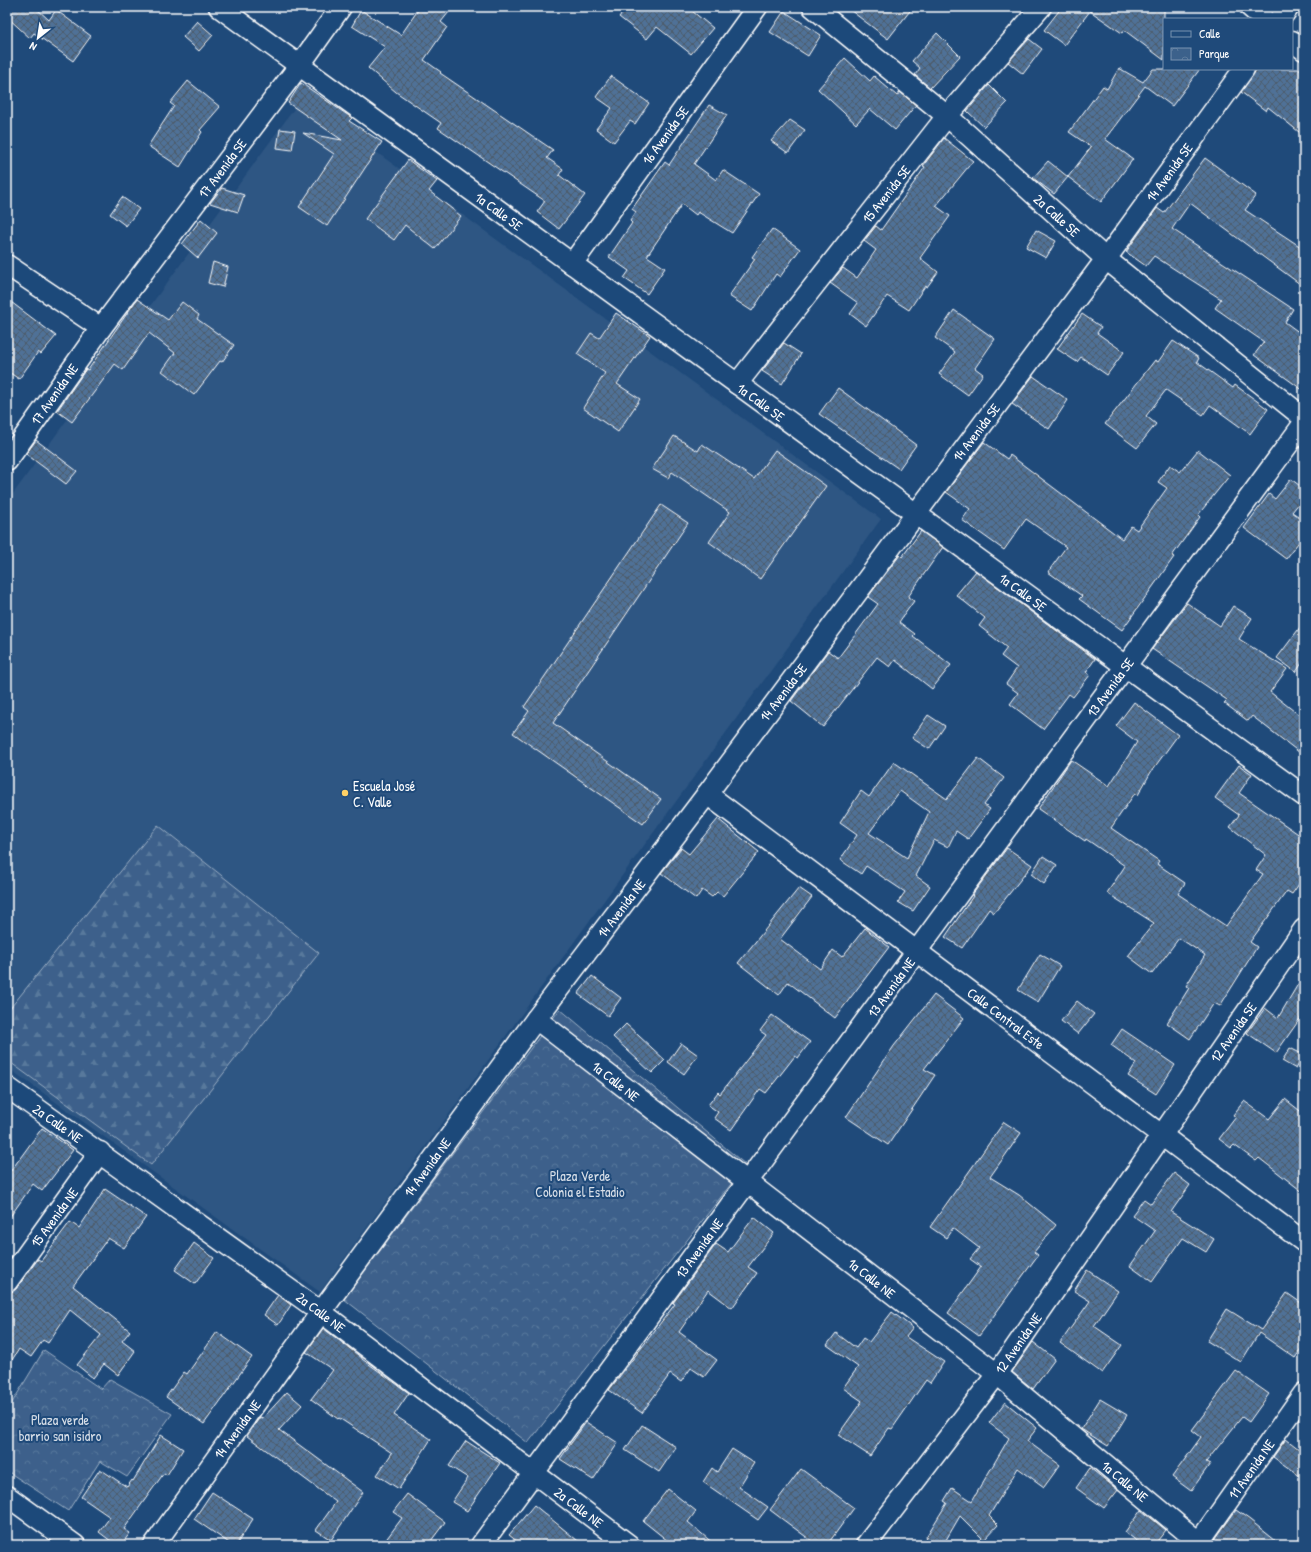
<svg xmlns="http://www.w3.org/2000/svg" width="1311" height="1552" viewBox="0 0 1311 1552" font-family="'Patrick Hand',sans-serif">
<style>
.built{fill:#2e5683}
.forest{fill:url(#forest-firs);stroke:#9eb0c5}
.park{fill:url(#park-crowns);stroke:#9eb0c5}
.building{fill:url(#building-cross-hatch);stroke:#fff;fill-rule:evenodd}
.lines{fill:none;stroke-linecap:round;stroke-linejoin:round}
.street-casing{stroke:#fff;stroke-width:23}
.street{stroke:#1f4a7a;stroke-width:20}
.poi-dot{fill:#ffd166;stroke:#1f4a7a;stroke-width:1.5}
.labels{text-anchor:middle;dominant-baseline:central;stroke-width:4;stroke-linejoin:round;paint-order:stroke}
.street-label{font-size:14px;fill:#fff;stroke:#1f4a7a}
.poi-label{font-size:14px;fill:#fff;stroke:#1f4a7a;text-anchor:start}
.park-label{font-size:14px;fill:#d8dfe8;stroke:#1f4a7a}
</style>
<defs>
<pattern id="forest-firs" width="22" height="20" patternUnits="userSpaceOnUse"><rect width="22" height="20" fill="#3c618b"/><path d="M5 1l3.5 6h-7zM16 11l3.5 6h-7z" fill="#59799c"/></pattern>
<pattern id="park-crowns" width="20" height="18" patternUnits="userSpaceOnUse"><rect width="20" height="18" fill="#3c618b"/><path d="M2 6a3 3 0 1 1 6 0M12 15a3 3 0 1 1 6 0" fill="none" stroke="#59799c"/></pattern>
<pattern id="building-cross-hatch" width="8" height="8" patternUnits="userSpaceOnUse"><rect width="8" height="8" fill="#507197"/><path d="M0 0l8 8M0 8l8-8" fill="none" stroke="#4e5b6a"/></pattern>
</defs>
<rect width="100%" height="100%" fill="#1f4a7a"/>
<filter id="ink" filterUnits="userSpaceOnUse"><feTurbulence type="fractalNoise" baseFrequency=".025" numOctaves="2"/><feDisplacementMap in="SourceGraphic" scale="8" xChannelSelector="R" yChannelSelector="G"/><feConvolveMatrix kernelMatrix="1 2 1 2 8 2 1 2 1" color-interpolation-filters="sRGB"/></filter>
<g filter="url(#ink)">
<path class="built" d="M302 98 881 519 320 1292 7 1067V502Z"/>
<path class="forest" d="M158 825 319 953 151 1165 7 1060V1012Z"/>
<g class="park">
<path d="M560 1009 746 1165 528 1443 344 1299Z"/>
<path d="M44 1350 101 1389 110 1379 172 1414 127 1477 100 1461 68 1511 7 1471V1411Z"/>
</g>
<g class="building">
<path d="M14 7H35L49 20 56 10 91 36 73 61 34 33 30 38 7 17V14Z"/>
<path d="M420 7H453L441 22 447 27 424 60 441 72 440 73 553 150 547 158 563 169 559 175 585 195 559 229 537 212 545 201 438 128 441 123 396 92 368 68 385 47 352 26 361 10 401 35Z"/>
<path d="M627 7H687L713 28 691 54 657 27 647 39 619 17Z"/>
<path d="M846 7H913L888 39Z"/>
<path d="M1062 7H1164V60L1124 30 1122 33 1090 11 1064 45 1044 30Z"/>
<path d="M784 11 821 35 808 56 770 32Z"/>
<path d="M197 21 213 35 199 51 183 37Z"/>
<path d="M937 33 960 56 930 88 915 75 920 68 912 61Z"/>
<path d="M1029 39 1042 49 1023 74 1008 62Z"/>
<path d="M845 58 870 81 874 76 897 96 900 92 916 105 895 130 870 109 856 124 818 89Z"/>
<path d="M1119 68 1143 82 1153 69H1200L1172 106 1145 86 1105 139 1133 159 1101 202 1068 177 1091 147 1069 132 1103 86 1107 89Z"/>
<path d="M1257 69H1304V136L1268 107 1266 111 1241 92Z"/>
<path d="M611 76 649 103 635 124 630 121 614 142 596 129 612 108 596 97Z"/>
<path d="M188 81 220 107 200 130 202 132 180 167 148 146 174 106 170 103Z"/>
<path d="M301 83 352 118 349 121 382 142 327 226 299 207 334 154 303 133 342 140 288 103Z"/>
<path d="M989 85 1007 103 984 127 967 111Z"/>
<path d="M709 105 727 115 694 164 716 180 723 170 759 194 732 233 698 212 696 215 682 204 647 256 665 268 647 294 624 278 629 271 609 257 632 223 630 221 636 212 632 209 665 162 669 165Z"/>
<path d="M790 120 805 130 788 153 771 141Z"/>
<path d="M280 129 295 131 292 150 277 148Z"/>
<path d="M944 138 973 161 936 206 950 216 920 258 938 272 927 287 925 286 909 310 887 296 866 326 850 314 858 303 830 283 843 268 857 278 876 250 864 241 876 226 881 230 925 167 923 166Z"/>
<path d="M1205 158 1256 195 1245 210 1304 249V287L1190 203 1172 229 1293 309 1285 322 1304 336V391L1254 355 1264 342 1215 308 1221 299 1154 256 1146 266 1126 252 1157 208 1164 213Z"/>
<path d="M408 160 437 181 429 191 461 216 435 249 405 225 394 240 365 219Z"/>
<path d="M1048 161 1068 177 1054 194 1033 178Z"/>
<path d="M222 188 244 195 238 212 210 203Z"/>
<path d="M122 197 139 209 126 226 110 214Z"/>
<path d="M201 219 217 233 198 258 182 244Z"/>
<path d="M772 229 800 249 780 277 776 274 752 311 729 296 755 259 752 257Z"/>
<path d="M1036 230 1056 241 1046 258 1026 247Z"/>
<path d="M213 262 228 267 223 287 208 283Z"/>
<path d="M7 299 56 336 41 354 38 352 19 379 7 371Z"/>
<path d="M137 299 168 320 182 302 199 315 197 319 234 345 222 362 220 361 194 395 162 371 175 353 149 333 123 370 115 364 72 422 57 411 86 369 88 370Z"/>
<path d="M954 310 995 339 975 368 983 374 968 395 939 374 955 352 935 338Z"/>
<path d="M616 313 650 336 617 384 640 399 618 432 583 408 605 373 577 354 591 333 599 338Z"/>
<path d="M1082 314 1101 327 1097 333 1124 352 1107 375 1081 357 1077 362 1057 349Z"/>
<path d="M1173 341 1199 358 1197 362 1233 388 1235 385 1268 409 1250 434 1210 405 1203 415 1166 390 1146 416 1156 424 1137 448 1105 424 1155 360 1158 362Z"/>
<path d="M784 343 801 354 782 384 762 371Z"/>
<path d="M1033 376 1068 400 1049 429 1012 404Z"/>
<path d="M838 388 916 445 899 469 819 414Z"/>
<path d="M674 436 698 451 702 444 754 479 775 450 826 486 760 579 709 542 730 512 672 472 668 478 652 469Z"/>
<path d="M36 440 77 471 66 484 26 454Z"/>
<path d="M984 442 1007 459 1010 455 1122 539 1131 526 1137 530 1167 488 1158 482 1170 465 1180 472 1198 450 1230 475 1198 515 1200 517 1172 556 1174 557 1122 630 1079 599 1082 596 1048 572 1066 547 1026 519 1004 550 962 520 970 509 946 492Z"/>
<path d="M1291 479 1304 489V497L1292 512 1304 520V535L1286 559 1244 528 1269 494 1275 499Z"/>
<path d="M661 505 688 523 553 723 661 799 643 824 513 733 529 711 524 707Z"/>
<path d="M921 531 943 547 908 597 914 601 899 622 915 634 913 636 951 665 932 689 895 660 890 667 877 657 823 727 791 701 828 651 838 658 878 604 868 597 900 555 902 557Z"/>
<path d="M976 571 1095 659 1086 672 1090 675 1073 697 1069 694 1043 729 1010 704 1018 693 1006 684 1017 668 1001 656 1007 648 979 626 985 618 956 595Z"/>
<path d="M1187 603 1220 626 1233 606 1252 618 1239 639 1287 669 1270 692 1304 719V756L1252 716 1248 721 1224 703 1227 700 1152 649Z"/>
<path d="M1304 622V660L1296 672 1277 658Z"/>
<path d="M1134 702 1178 735 1151 772 1138 795 1135 793 1111 828 1159 861 1157 864 1185 883 1178 894 1226 926 1263 874 1256 870 1266 855 1230 827 1239 815 1215 798 1239 765 1252 774 1239 793 1304 838V877L1292 894 1287 891 1250 942 1257 947 1220 1006 1214 1003 1190 1039 1167 1023 1189 988 1186 986 1205 955 1179 938 1152 974 1128 956 1154 923 1107 893 1125 866 1086 839 1085 841 1038 809 1071 760 1109 786 1137 742 1116 726Z"/>
<path d="M928 715 945 726 929 749 912 738Z"/>
<path d="M978 758 1004 778 984 805 990 809 968 839 956 831 948 847 934 840 916 876 930 886 913 911 898 902 905 892 866 866 861 874 840 860 857 835 840 823 861 791 869 797 894 762 947 799ZM900 791 929 812 907 858 869 833Z"/>
<path d="M718 819 759 852 723 896 717 892 712 897 702 890 696 899 661 873 681 848 689 854Z"/>
<path d="M1007 848 1032 865 994 913 989 909 962 948 945 937 973 896 972 895Z"/>
<path d="M1043 856 1057 865 1044 884 1031 874Z"/>
<path d="M799 888 812 897 780 939 820 969 833 950 842 957 865 928 889 947 835 1018 788 982 779 995 738 963Z"/>
<path d="M1040 954 1060 966 1038 1002 1018 990Z"/>
<path d="M1304 974V1013L1276 1053 1247 1033 1265 1008 1278 1018Z"/>
<path d="M592 976 621 998 608 1016 578 994Z"/>
<path d="M934 995 964 1018 924 1069 935 1075 888 1145 846 1117 894 1046Z"/>
<path d="M1077 1001 1094 1014 1078 1034 1061 1021Z"/>
<path d="M772 1015 810 1042 798 1058 795 1056 766 1093 760 1089 731 1130 714 1118 718 1112 708 1105 718 1092 720 1094 766 1035 760 1031Z"/>
<path d="M626 1024 665 1060 652 1073 613 1037Z"/>
<path d="M1122 1029 1175 1065 1156 1094 1128 1076 1136 1063 1111 1045Z"/>
<path d="M681 1043 698 1055 684 1074 668 1062Z"/>
<path d="M1290 1048 1304 1055 1296 1069 1282 1061Z"/>
<path d="M1285 1099 1304 1114V1193L1259 1158 1256 1161 1234 1145 1231 1148 1219 1139 1236 1117 1233 1115 1244 1101 1269 1119Z"/>
<path d="M1004 1122 1021 1133 990 1177 1019 1195 1056 1225 1034 1252 1038 1255 979 1336 948 1313 981 1267 970 1259 979 1248 953 1228 946 1238 930 1227Z"/>
<path d="M42 1128 73 1150 42 1191 33 1184 7 1221V1176Z"/>
<path d="M1174 1173 1190 1185 1171 1212 1214 1239 1206 1252 1183 1238 1152 1282 1130 1266 1155 1231 1132 1215 1144 1199 1151 1204Z"/>
<path d="M105 1189 146 1217 124 1248 108 1238 73 1286 130 1331 122 1341 135 1351 118 1375 104 1364 93 1378 77 1365 101 1335 70 1310 48 1343 43 1340 31 1357 19 1349 7 1368V1293L16 1289 38 1259 41 1261 70 1222 79 1228Z"/>
<path d="M754 1217 774 1233 748 1267 757 1273 732 1308 708 1290 679 1332 717 1360 704 1377 691 1368 681 1382 670 1374 642 1413 609 1390 675 1304 673 1303 716 1244 728 1252Z"/>
<path d="M194 1243 214 1258 195 1284 175 1270Z"/>
<path d="M1087 1270 1118 1291 1094 1326 1122 1345 1102 1373 1060 1343 1090 1301 1074 1291Z"/>
<path d="M1287 1293 1304 1305V1345L1295 1358 1259 1333 1241 1362 1207 1341 1227 1309 1261 1330Z"/>
<path d="M278 1295 291 1305 278 1325 264 1315Z"/>
<path d="M892 1312 913 1328 906 1337 944 1362 930 1383 926 1380 892 1429 889 1428 870 1456 838 1435 862 1401 843 1388 858 1367 827 1345 836 1333 856 1348 863 1338 869 1342Z"/>
<path d="M323 1328 362 1358V1359L409 1393 394 1415 431 1439 399 1489 377 1475 392 1453 339 1418 338 1419 311 1399 333 1370 306 1352Z"/>
<path d="M217 1332 252 1357 204 1424 166 1397 184 1372 187 1374Z"/>
<path d="M1033 1342 1055 1359 1033 1389 1012 1372Z"/>
<path d="M1236 1371 1269 1394 1249 1422 1242 1417 1206 1462 1210 1464 1191 1491 1172 1477 1201 1437 1192 1430Z"/>
<path d="M287 1392 302 1405 279 1430 363 1492 331 1540 316 1530 336 1502 247 1436 260 1417 263 1418Z"/>
<path d="M1100 1399 1127 1415 1108 1446 1081 1429Z"/>
<path d="M1005 1402 1037 1428 1027 1441 1060 1465 1044 1487 1018 1468 989 1516 998 1525 984 1540 960 1516 943 1545H921L947 1503 944 1501 952 1488 972 1501 1009 1438 989 1423Z"/>
<path d="M586 1422 618 1443 593 1480 560 1459Z"/>
<path d="M642 1425 676 1447 659 1472 625 1450Z"/>
<path d="M161 1435 183 1449 167 1475 164 1473 124 1529 130 1533 121 1545H116L99 1532 110 1517 81 1497 100 1469 127 1487 132 1480 133 1481Z"/>
<path d="M1286 1439 1304 1453V1479L1273 1457Z"/>
<path d="M466 1441 500 1463 467 1511 452 1502 468 1478 449 1466Z"/>
<path d="M732 1449 754 1463 739 1487 768 1507 758 1520 703 1482 712 1468 717 1472Z"/>
<path d="M1090 1468 1118 1490 1104 1508 1076 1488Z"/>
<path d="M801 1469 854 1508 827 1545H817L770 1510Z"/>
<path d="M668 1489 696 1511 688 1522 715 1545H673L643 1521Z"/>
<path d="M212 1492 253 1519 236 1545H232L194 1519Z"/>
<path d="M407 1494 445 1522 428 1545H382L402 1518 393 1512Z"/>
<path d="M534 1505 583 1545H522L509 1535Z"/>
<path d="M1141 1510 1166 1530 1154 1545H1142L1125 1532Z"/>
<path d="M1236 1510 1250 1520 1281 1545H1213V1542Z"/>
</g>
<g class="lines">
<g class="street-casing">
<g id="street">
<path d="M219 7 1304 796"/>
<path d="M813 7 947 116 1106 259 1304 418"/>
<path d="M1250 7 1264 19"/>
<path d="M1280 19 1289 7"/>
<path d="M1292 41 1304 50"/>
<path d="M572 264 757 7"/>
<path d="M7 265 101 328"/>
<path d="M737 384 947 116 1041 7"/>
<path d="M7 461 101 328 299 66 341 7"/>
<path d="M707 794 1304 1242"/>
<path d="M536 1019 997 1374 1202 1545"/>
<path d="M7 1087 321 1312 629 1545"/>
<path d="M7 1282 100 1152"/>
<path d="M7 1496 75 1545"/>
<path d="M154 1545 321 1312 536 1019 707 794 1106 259 1244 69"/>
<path d="M481 1545 1304 423"/>
<path d="M866 1545 997 1374 1304 929"/>
<path d="M1197 1545 1304 1393"/>
</g>
</g>
<use href="#street" class="street"/>
</g>
</g>
<circle class="poi-dot" cx="345" cy="793" r="4"/>
<g class="labels">
<g class="street-label">
<text transform="translate(665 135) rotate(-54)">16 Avenida SE</text>
<text transform="translate(222 168) rotate(-53)">17 Avenida SE</text>
<text transform="translate(1169 172) rotate(-54)">14 Avenida SE</text>
<text transform="translate(886 194) rotate(-52)">15 Avenida SE</text>
<text transform="translate(499 211) rotate(36)">1a Calle SE</text>
<text transform="translate(1057 215) rotate(42)">2a Calle SE</text>
<text transform="translate(54 394) rotate(-55)">17 Avenida NE</text>
<text transform="translate(761 402) rotate(36)">1a Calle SE</text>
<text transform="translate(976 432) rotate(-53)">14 Avenida SE</text>
<text transform="translate(1023 592) rotate(36)">1a Calle SE</text>
<text transform="translate(1110 687) rotate(-54)">13 Avenida SE</text>
<text transform="translate(783 692) rotate(-53)">14 Avenida SE</text>
<text transform="translate(621 908) rotate(-53)">14 Avenida NE</text>
<text transform="translate(891 987) rotate(-54)">13 Avenida NE</text>
<text transform="translate(1006 1018) rotate(37)">Calle Central Este</text>
<text transform="translate(1233 1032) rotate(-55)">12 Avenida SE</text>
<text transform="translate(616 1081) rotate(38)">1a Calle NE</text>
<text transform="translate(58 1123) rotate(35)">2a Calle NE</text>
<text transform="translate(427 1167) rotate(-54)">14 Avenida NE</text>
<text transform="translate(54 1217) rotate(-54)">15 Avenida NE</text>
<text transform="translate(699 1248) rotate(-54)">13 Avenida NE</text>
<text transform="translate(872 1278) rotate(38)">1a Calle NE</text>
<text transform="translate(321 1312) rotate(37)">2a Calle NE</text>
<text transform="translate(1018 1343) rotate(-55)">12 Avenida NE</text>
<text transform="translate(237 1429) rotate(-54)">14 Avenida NE</text>
<text transform="translate(1251 1469) rotate(-55)">11 Avenida NE</text>
<text transform="translate(1125 1481) rotate(40)">1a Calle NE</text>
<text transform="translate(579 1507) rotate(37)">2a Calle NE</text>
</g>
<g class="poi-label">
<text x="353" y="785">Escuela José<tspan x="353" dy="16">C. Valle</tspan></text>
</g>
<g class="park-label">
<text x="580" y="1175">Plaza Verde<tspan x="580" dy="16">Colonia el Estadio</tspan></text>
<text x="60" y="1419">Plaza verde<tspan x="60" dy="16">barrio san isidro</tspan></text>
</g>
</g>
<rect width="1311" height="1552" fill="none" stroke="#1f4a7a" stroke-width="24"/>
<rect x="12" y="12" width="1287" height="1528" fill="none" stroke="#fff" stroke-width="1.5" filter="url(#ink)"/>
<rect x="1163" y="18" width="130" height="52" fill="#1f4a7a" stroke="#7992af"/>
<rect x="1171" y="31" width="20" height="6" fill="#1f4a7a" stroke="#7992af"/>
<text x="1199" y="38" font-size="12" fill="#ffffff">Calle</text>
<rect x="1171" y="48" width="20" height="12" fill="url(#park-crowns)" stroke="#7992af"/>
<text x="1199" y="58" font-size="12" fill="#ffffff">Parque</text>
<g transform="translate(38 38) rotate(210)" stroke="#1f4a7a" stroke-width="3" paint-order="stroke">
<path d="M0-3L7 15L0 10L-7 15Z" fill="#ffffff"/>
<text y="-6" font-size="11" font-weight="bold" text-anchor="middle" fill="#ffffff">N</text>
</g>
</svg>
